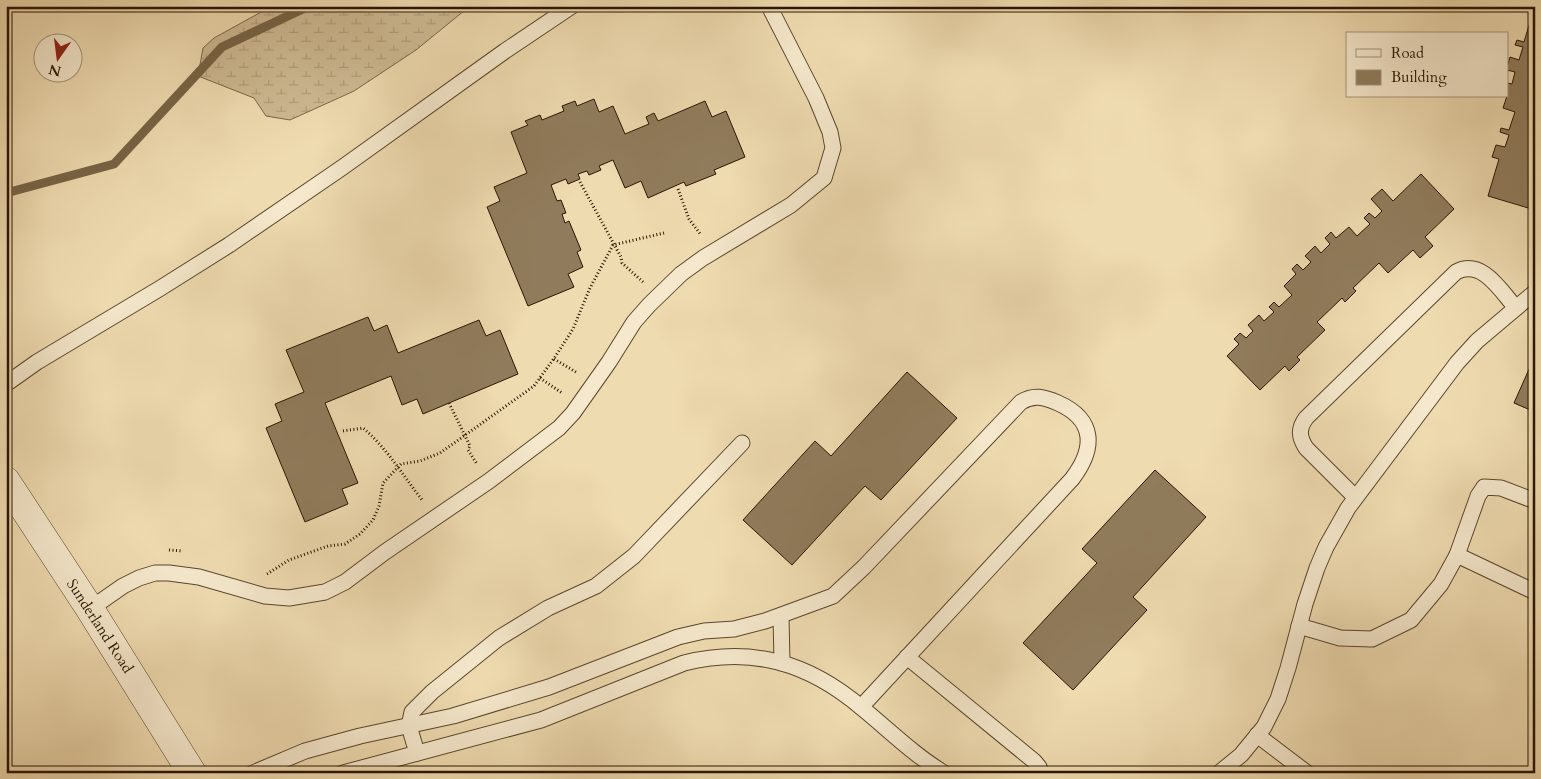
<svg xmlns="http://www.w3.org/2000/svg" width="1541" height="779" viewBox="0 0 1541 779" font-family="Cardo,serif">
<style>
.wetland{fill:url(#wetland-marsh);stroke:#7b6749}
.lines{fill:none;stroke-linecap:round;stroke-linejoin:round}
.stream{stroke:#786446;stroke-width:9}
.building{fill:#907c5c;stroke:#291500}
.service-casing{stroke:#5a462c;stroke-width:17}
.tertiary-casing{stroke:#5a462c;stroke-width:29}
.path{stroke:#291500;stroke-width:3;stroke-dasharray:1 2.5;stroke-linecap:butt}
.service{stroke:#f5e8cc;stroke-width:15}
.tertiary{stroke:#f5e8cc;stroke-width:28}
.labels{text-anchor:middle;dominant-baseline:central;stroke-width:5;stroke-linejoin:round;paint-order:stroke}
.street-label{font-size:15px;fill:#291500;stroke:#f5e8cc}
</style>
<defs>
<pattern id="wetland-marsh" width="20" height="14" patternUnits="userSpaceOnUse" patternTransform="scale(1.25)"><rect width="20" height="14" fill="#cdb992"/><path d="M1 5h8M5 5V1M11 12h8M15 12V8" fill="none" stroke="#b09e7c"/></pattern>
</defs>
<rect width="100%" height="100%" fill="#efdbb0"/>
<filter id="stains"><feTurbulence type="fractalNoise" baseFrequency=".004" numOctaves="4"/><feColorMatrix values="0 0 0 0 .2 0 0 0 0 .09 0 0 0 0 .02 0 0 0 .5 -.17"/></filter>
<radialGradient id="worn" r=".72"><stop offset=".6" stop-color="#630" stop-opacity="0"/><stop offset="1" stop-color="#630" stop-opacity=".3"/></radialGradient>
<path class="wetland" d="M272 6H470L416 50 354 91 290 120 266 116 254 98 198 76 203 48 214 38Z"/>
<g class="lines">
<path class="stream" d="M6 193 114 164 222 47 309 6"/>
</g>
<g class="building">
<path d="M1530 22 1535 24V210L1488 196 1499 159 1492 157 1496 145 1505 147 1509 135 1500 132 1501 128 1509 130 1515 112 1503 108 1507 96V83L1512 84 1515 72 1507 70V67L1510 57 1519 60 1523 47 1515 45 1517 40 1524 42Z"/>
<path d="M594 99 599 112 613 106 625 134 649 124 646 117 654 113 658 121 705 101 712 117 726 111 745 157 714 170 716 174 686 186 684 182 648 198 641 181 625 188 613 160 599 166 601 170 589 175 587 171 578 174 580 179 568 184 566 179 551 185 557 201 561 200 566 213 562 214 565 223 569 221 581 250 577 252 583 267 568 274 574 287 528 306 487 207 500 201 494 187 527 173 511 132 528 125 525 121 540 115 542 120 564 111 562 106 575 101 577 106Z"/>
<path d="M1421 174 1454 209 1425 237 1433 246 1420 258 1413 250 1388 273 1379 263 1353 288 1356 291 1345 302 1342 298 1317 322 1325 330 1297 357 1300 360 1289 371 1285 366 1260 390 1227 356 1239 344 1234 339 1240 333 1246 338 1253 331 1248 325 1259 315 1264 321 1274 312 1269 307 1274 302 1279 307 1292 295 1284 286 1296 274 1292 269 1297 264 1303 270 1311 262 1305 256 1315 246 1321 253 1330 244 1325 238 1331 232 1336 238 1349 227 1357 236 1370 224 1364 218 1369 213 1375 218 1382 211 1371 199 1382 189 1393 201Z"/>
<path d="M368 317 374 331 387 325 398 353 479 320 486 336 500 330 518 374 423 414 417 399 402 405 391 376 325 403 358 483 342 489 348 504 305 522 266 428 282 421 275 404 304 392 286 350Z"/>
<path d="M1534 358H1535V412L1514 403Z"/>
<path d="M907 372 957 418 881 500 865 486 792 565 743 520 815 441 831 456Z"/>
<path d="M1155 470 1206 517 1133 597 1147 610 1073 690 1023 643 1097 563 1082 549Z"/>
</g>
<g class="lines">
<g class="service-casing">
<g id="service">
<path d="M6 384 37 362 159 289 229 245 343 167 505 51 572 6"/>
<path d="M1355 497 1306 448C1299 437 1298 429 1306 418L1456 272C1482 258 1501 291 1516 308"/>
<path d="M1457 555 1535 592"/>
<path d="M90 609 123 586 139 578 155 573H169L199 577 265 596 289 598 325 592 345 582 385 552 489 481 559 428 573 413 609 362 634 322 649 305 681 274 703 258 791 205 824 178 833 148 830 132 816 98 769 6"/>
<path d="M781 616 782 663"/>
<path d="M1299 626 1340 638 1372 639 1411 620 1441 584 1457 555 1478 496 1484 487 1501 488 1535 501"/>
<path d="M907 657 1034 761 1039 767 1041 773"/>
<path d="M1257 735 1307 773"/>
<path d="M417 753 409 726 412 712 432 692 499 638 548 608 596 586 634 556 742 443"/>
<path d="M253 773 305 751 360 736 453 716 549 687 678 637 704 631 734 629 765 621 833 596 864 567 1021 402C1034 394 1044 397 1058 403 1096 420 1095 449 1072 479L861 707"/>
<path d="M343 773 541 720 684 663C753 646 809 663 862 708 889 730 914 755 944 773"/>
<path d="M1219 773 1241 755 1264 727 1278 699 1288 668 1305 604 1317 568 1326 547 1348 508 1457 363 1477 341 1535 292"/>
</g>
</g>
<g class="tertiary-casing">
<path id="tertiary" d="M6 481 90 609 192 773"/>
</g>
<g class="path">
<path d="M580 182 621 257 622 263 643 282"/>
<path d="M678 189 689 219 701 235"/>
<path d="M554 359 576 372"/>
<path d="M540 378 562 393"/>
<path d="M449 403 470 446 468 450 477 464"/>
<path d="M343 431 363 428C388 449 403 476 423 501"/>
<path d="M169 550 183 551"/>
<path d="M267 574 289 560 328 546 345 544 360 534 373 520 379 506 383 483 401 464 420 461 440 453 534 386 555 357 573 329 590 288 613 245 664 233"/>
</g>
<use href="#service" class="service"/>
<use href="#tertiary" class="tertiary"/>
</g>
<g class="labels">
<g class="street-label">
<text transform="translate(100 626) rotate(57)">Sunderland Road</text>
</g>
</g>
<rect width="1541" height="779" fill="none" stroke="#efdbb0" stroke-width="25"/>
<rect x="8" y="8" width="1526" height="764" fill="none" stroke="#291500" stroke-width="2.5"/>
<rect x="12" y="12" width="1516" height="754" fill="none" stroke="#291500"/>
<rect x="1346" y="32" width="162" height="65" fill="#f5e8cc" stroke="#a3947a"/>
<rect x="1356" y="49" width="25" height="8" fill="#f5e8cc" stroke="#a3947a"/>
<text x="1391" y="58" font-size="15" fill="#291500">Road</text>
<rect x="1356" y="70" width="25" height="15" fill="#907c5c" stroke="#a3947a"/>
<text x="1391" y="82" font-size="15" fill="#291500">Building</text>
<g transform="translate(58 58) rotate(194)"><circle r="24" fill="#f5e8cc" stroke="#a3947a"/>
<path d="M0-4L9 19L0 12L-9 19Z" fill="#8f2418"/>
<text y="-8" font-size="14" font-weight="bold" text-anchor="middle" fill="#291500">N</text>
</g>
<rect width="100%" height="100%" filter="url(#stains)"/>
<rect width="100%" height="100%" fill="url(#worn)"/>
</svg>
